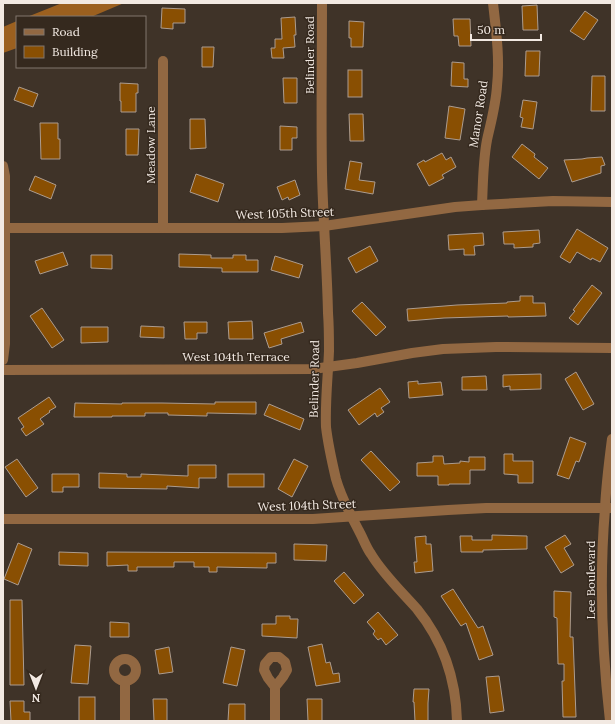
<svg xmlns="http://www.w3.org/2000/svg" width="615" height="724" viewBox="0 0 615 724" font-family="Lora,serif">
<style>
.forest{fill:#9c601f}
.building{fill:#894f02;stroke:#ac9c8f}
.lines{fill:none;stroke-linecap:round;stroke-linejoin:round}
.minor{stroke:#926842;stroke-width:10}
.labels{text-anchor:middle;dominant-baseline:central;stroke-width:3;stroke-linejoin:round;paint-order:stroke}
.street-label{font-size:12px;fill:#f2e9e2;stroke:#35291e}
</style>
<rect width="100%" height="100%" fill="#3f3328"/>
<g class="forest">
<path d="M62 3H124L91 17H27Z"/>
<path d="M17 21V48L3 53V27Z"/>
</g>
<g class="building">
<path d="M537 5 538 30H523L522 6Z"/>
<path d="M162 8 185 9V23H173V29L161 28Z"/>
<path d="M585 11 598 20 584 40 570 31Z"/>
<path d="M295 17 296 35H294L295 47 283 48 284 58H272L271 48H275V39H282L281 18Z"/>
<path d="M453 19H470L471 46H459L458 36H454Z"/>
<path d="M349 21 364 22 363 47H351V38H349Z"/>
<path d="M202 47H214L213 67H202Z"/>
<path d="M526 51H540L539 76H525Z"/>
<path d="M452 62 464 63V79H468V87L451 86Z"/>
<rect x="348" y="70" width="14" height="27"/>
<path d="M592 76H605V111H591Z"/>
<path d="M283 78H297V103H284Z"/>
<path d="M120 83 138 84V93H136V112H121V101H120Z"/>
<path d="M19 87 38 94 33 107 14 100Z"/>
<path d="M523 100 537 102 533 129 521 127 523 118 520 117Z"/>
<path d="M449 106 465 109 460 140 445 138Z"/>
<path d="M349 114H363L364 141H350Z"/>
<path d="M190 119H205L206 148 190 149Z"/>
<path d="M40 123H58V139H60V159H41Z"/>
<path d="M280 126 297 127V138H292V150H280Z"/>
<path d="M126 129H139L138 155H126Z"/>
<path d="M522 144 535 154 534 157 548 168 539 179 512 157Z"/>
<path d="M442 153 446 160 451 157 456 167 442 175 444 178 429 186 417 164 424 160 425 162Z"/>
<path d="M602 157 605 165 601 166V173L572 182 564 160 582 159 587 158Z"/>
<path d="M350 161 362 163 359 180 375 182 373 194 345 189Z"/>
<path d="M196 174 224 184 218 202 190 192Z"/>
<path d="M35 176 56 185 51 199 29 190Z"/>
<path d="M295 180 300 195 289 200 288 197 282 200 277 187Z"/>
<path d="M577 229 608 248 600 262 592 258 591 260 577 252 570 263 560 257Z"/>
<path d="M539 230 540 243 533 244V247L514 248V244H504L503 232Z"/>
<path d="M483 233 484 245 474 246 475 255H464V249L449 250 448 235Z"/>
<path d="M370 246 378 261 356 273 348 258Z"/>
<path d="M63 252 68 265 40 274 35 261Z"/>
<path d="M179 254 211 255V258H233V255H246V260H258V272H222V268L179 267Z"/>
<path d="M91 255H112V269L91 268Z"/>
<path d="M275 256 303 265 299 278 271 270Z"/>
<path d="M592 285 602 293 578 325 569 318 575 311 573 310Z"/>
<path d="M520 296H533V303H545L546 316 508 317V316L444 318 408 321 407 309 457 305 507 303V302L520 301Z"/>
<path d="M362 302 386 327 376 336 352 311Z"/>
<path d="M42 308 64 340 52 348 30 316Z"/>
<path d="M252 321 253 339H229L228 322Z"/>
<path d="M184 322H207V333H197V339H185Z"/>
<path d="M301 322 304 332 281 339 282 344 269 348 264 333Z"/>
<path d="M141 326 164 327V338L140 337Z"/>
<path d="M81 327H108V342L81 343Z"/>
<path d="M576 372 594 404 583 410 565 379Z"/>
<path d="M541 374V389L510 390V386L503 387V375Z"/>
<path d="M486 376 487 390H462V377Z"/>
<path d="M418 381V384L441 382 443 395 409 398 408 382Z"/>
<path d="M380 388 390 402 381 408 384 412 377 417 375 413 359 425 348 410Z"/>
<path d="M49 397 56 407 49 411 50 412 40 419 44 424 26 436 21 429 24 427 18 418Z"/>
<path d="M215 402H256V414L207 413V416L168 415V413H145V416H112V417H74L75 403 122 404V403H162L215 404Z"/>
<path d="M269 404 304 419 300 430 264 415Z"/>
<path d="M570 437 586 443 579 462 576 461 569 479 557 475Z"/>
<path d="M371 451 400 482 390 491 361 460Z"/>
<path d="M504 454H513V461H533V483H518V475L504 474Z"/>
<path d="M433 456H443L444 464 460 463V461L469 462V457H485V470H470V484H449V485H438V476H417V463L433 462Z"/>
<path d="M17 459 38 488 26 497 5 467Z"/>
<path d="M294 459 308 466 292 497 278 489Z"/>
<path d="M188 465H216V478H199V488L167 486V489L99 488V473L127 474V477H141V474L188 476Z"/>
<path d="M52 474H79V487H63V492H52Z"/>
<rect x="228" y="474" width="36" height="13"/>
<path d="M492 535 527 536V549L483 550V552H461L460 536H472V540H492Z"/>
<path d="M565 535 571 544 564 548 574 565 561 573 545 547Z"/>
<path d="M426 536V544H431L433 571 415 573 414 562H417L415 537Z"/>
<path d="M18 543 32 549 18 585 4 579Z"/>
<path d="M294 544 327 545 326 561 294 560Z"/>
<path d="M59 552 88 553V566L59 565Z"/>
<path d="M107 552 276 553V563H267V568L217 567V572H209V567H194V562H174V567H137V571H128V565L107 566Z"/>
<path d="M344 572 364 595 354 604 334 581Z"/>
<path d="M453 589 478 628 483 626 493 655 479 660 466 623 461 626 441 596Z"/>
<path d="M554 591 571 592 570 637H573L576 717H563L562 681H564V664H558L557 618 554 617Z"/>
<path d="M10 600H22L24 685H10Z"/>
<path d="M378 612 398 635 386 645 381 638 378 640 373 634 375 631 367 622Z"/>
<path d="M276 616H290V619H298L297 638 262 636V624H276Z"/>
<path d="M110 622 129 623V637H110Z"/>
<path d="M322 644 326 663 330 662 333 674 339 673 340 682 316 686 308 647Z"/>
<path d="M75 645 91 646 88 684 71 683Z"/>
<path d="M169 647 173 672 159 674 155 650Z"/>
<path d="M231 647 245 650 237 686 223 683Z"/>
<path d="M499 676 504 711 490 713 486 677Z"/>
<path d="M414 689H429L428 703V721H415L414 702H413Z"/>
<rect x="79" y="697" width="16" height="24"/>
<path d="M153 699H167V721H154Z"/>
<path d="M307 699H322V721H308Z"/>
<path d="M10 701H24V712H30V721H11Z"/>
<path d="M229 704H245V721H228Z"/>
</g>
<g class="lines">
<g class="minor">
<path d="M322 3C322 60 321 117 322 173 323 220 327 266 328 313 329 326 329 338 329 351 328 376 325 401 326 427 328 444 332 462 336 479 341 497 350 514 359 531 363 538 366 547 371 554 383 574 401 591 417 609 443 641 456 680 457 721"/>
<path d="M3 166 5 176V344L3 360"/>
<path d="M482 205C483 183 483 161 487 140 491 122 496 104 497 86 500 58 496 30 493 3"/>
<path d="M5 228H282L324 226 455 207 482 205 553 201 612 202"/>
<path d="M163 228V61"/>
<path d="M3 370 313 369 357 363 412 353 443 349 496 347 612 348"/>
<path d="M3 519H313L448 510 486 508H612"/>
<circle cx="125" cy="670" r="11"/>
<path d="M125 681V721"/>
<path d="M275 721V687L283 677 287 670 285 662 279 657H271L265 664 264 670 268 678 275 687"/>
<path d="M610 721C602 651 599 580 605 509 606 486 609 462 612 439"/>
</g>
</g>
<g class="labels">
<g class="street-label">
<text transform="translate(309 55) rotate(-90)">Belinder Road</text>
<text transform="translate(478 114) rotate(-81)">Manor Road</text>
<text transform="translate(150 145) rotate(-90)">Meadow Lane</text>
<text transform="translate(285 213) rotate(-2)">West 105th Street</text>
<text x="236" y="356">West 104th Terrace</text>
<text transform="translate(314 379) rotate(-89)">Belinder Road</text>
<text transform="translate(307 505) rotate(-2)">West 104th Street</text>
<text transform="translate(590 580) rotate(-90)">Lee Boulevard</text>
</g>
</g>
<rect width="615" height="724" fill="none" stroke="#f2e9e2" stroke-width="8"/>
<rect x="16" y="16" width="130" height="52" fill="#35291e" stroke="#81766c"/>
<rect x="24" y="29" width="20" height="6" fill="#926842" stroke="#81766c"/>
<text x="52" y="36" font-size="12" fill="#f2e9e2">Road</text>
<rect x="24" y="46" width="20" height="12" fill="#894f02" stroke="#81766c"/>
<text x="52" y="56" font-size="12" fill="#f2e9e2">Building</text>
<g transform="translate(36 688) rotate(180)" stroke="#35291e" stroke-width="3" paint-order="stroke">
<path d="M0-3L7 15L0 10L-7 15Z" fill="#f2e9e2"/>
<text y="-6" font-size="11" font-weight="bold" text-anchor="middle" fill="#f2e9e2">N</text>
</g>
<path d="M471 34v6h70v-6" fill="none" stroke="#f2e9e2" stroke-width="2"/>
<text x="477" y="34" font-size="12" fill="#f2e9e2" stroke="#35291e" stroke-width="3" paint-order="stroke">50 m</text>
</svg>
